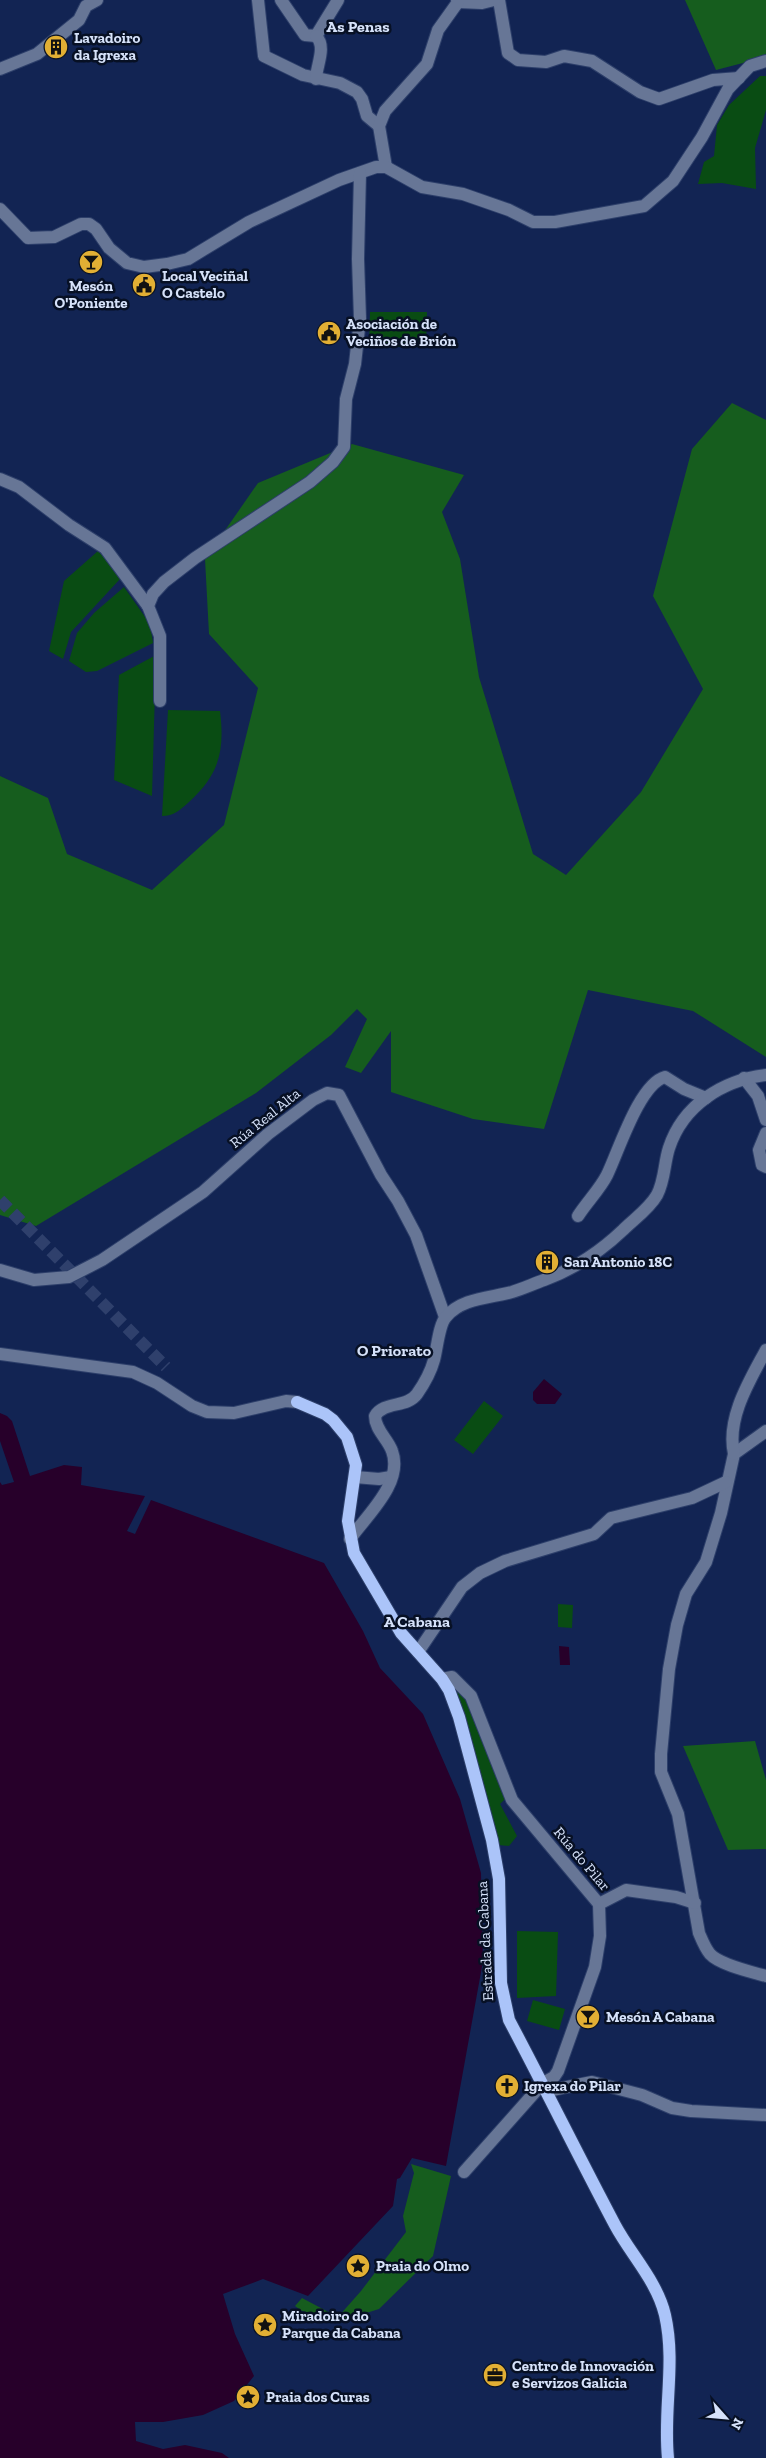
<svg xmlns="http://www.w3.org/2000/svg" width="766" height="2458" viewBox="0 0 766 2458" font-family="'Zilla Slab',serif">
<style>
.green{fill:#094c13}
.forest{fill:#165d1e}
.water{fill:#27002a}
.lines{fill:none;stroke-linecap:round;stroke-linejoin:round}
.minor-tunnel{stroke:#2f406c;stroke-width:12;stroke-dasharray:12 6;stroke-linecap:butt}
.minor-casing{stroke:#2d3f6a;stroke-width:14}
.major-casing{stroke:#2d3f6a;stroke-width:14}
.minor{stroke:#677696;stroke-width:12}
.major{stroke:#abc4f9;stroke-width:12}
.labels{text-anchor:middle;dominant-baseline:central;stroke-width:5;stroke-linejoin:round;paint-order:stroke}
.poi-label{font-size:15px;font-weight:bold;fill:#d6e2fa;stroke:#071024;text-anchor:start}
.street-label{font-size:15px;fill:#d6e2fa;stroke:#071024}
.neighbourhood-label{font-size:16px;font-weight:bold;fill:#d6e2fa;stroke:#071024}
</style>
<rect width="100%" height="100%" fill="#122453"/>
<g class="green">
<path d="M760 76H766V110L755 148 756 189 722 183 698 184 704 162 714 156 717 125 729 105Z"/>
<path d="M370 312H427L426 347H369Z"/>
<path d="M98 551 109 562 120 579 71 632 63 659 49 651 64 581Z"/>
<path d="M124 587 150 624 153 643 97 671 86 672 69 661 77 633 94 613Z"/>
<path d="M156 655 152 796 114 780 119 675Z"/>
<path d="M168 710 220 711C225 751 219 775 189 802 180 810 174 816 162 816Z"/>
<path d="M484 1401 503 1416 473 1454 454 1440Z"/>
<path d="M558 1604 573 1605 572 1628 558 1627Z"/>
<path d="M452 1684 463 1690 505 1799 500 1804 517 1836 509 1846 498 1845Z"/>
<path d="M517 1931 558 1932 556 1996 517 1998Z"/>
<path d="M533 2000 565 2009 559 2030 527 2021Z"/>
</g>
<g class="forest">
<path d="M685 0H766V57L716 70Z"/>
<path d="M732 403 766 420V1057L693 1011 588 990 544 1129 473 1119 391 1092V1031L361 1073 345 1067 367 1019 357 1009 331 1035 256 1093 36 1226 0 1215V776L48 798 67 854 152 890 224 825 258 688 209 634 205 559 258 483 352 444 464 475 442 512 460 559 479 677 533 854 566 875 641 792 703 689 653 596 692 449Z"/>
<path d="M755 1741 766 1780V1849L728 1850 683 1746Z"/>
<path d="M411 2164 451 2176 433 2256 379 2309 341 2321 302 2311 295 2306 302 2298 338 2317 361 2291 406 2232 403 2216 414 2173Z"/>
</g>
<g class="water">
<path d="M544 1379 562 1394 555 1404H537L533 1400V1392Z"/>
<path d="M0 1413 7 1416 12 1421 30 1476 64 1465 82 1467 81 1485 145 1496 127 1531 135 1534 151 1500 324 1563 363 1631 380 1668 423 1714 460 1799 481 1873 483 1961 446 2166 412 2158 400 2178 397 2179 393 2206 308 2296 263 2279 223 2294 235 2334 254 2376 234 2401 203 2415 163 2422H135L136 2441 163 2449 185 2445 222 2453 229 2458H0V1482L2 1485 14 1482 0 1441Z"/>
<path d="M559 1646 569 1647 570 1665H560Z"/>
</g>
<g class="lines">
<path class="minor-tunnel" d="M0 1200 166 1367"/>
<g class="minor-casing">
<g id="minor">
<path d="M258 0 264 56 303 75 340 83 357 92 362 99 367 116 379 126"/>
<path d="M281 0 305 35 316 36"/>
<path d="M499 0 508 53 518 60 546 62 564 56 592 61 640 92 659 99 713 80 739 78"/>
<path d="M458 2 482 3 494 0"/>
<path d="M316 36 338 0"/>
<path d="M0 69 37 54 79 20 86 6 97 0"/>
<path d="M316 79C316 66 327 47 316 36"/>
<path d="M386 167 379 126 385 111 427 64 438 30 458 2 457 0"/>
<path d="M0 209 28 238 54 237 81 224H89L96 229 109 248 127 263 144 267 167 264 188 259 249 222 339 180 376 167H386L422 187 463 194 509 210 533 222H555L644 206 673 181 702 137 728 89 750 66 766 61"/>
<path d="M0 479 19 487 69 525 105 548 148 606"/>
<path d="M160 701V636L148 606 153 594 164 582 195 558 310 482 333 462 344 447 346 399 355 364 360 319 358 259 360 173"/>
<path d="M744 1078 758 1096 766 1120"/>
<path d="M766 1133 759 1150 762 1165 766 1167"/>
<path d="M578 1216C587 1202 600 1189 607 1175 618 1153 639 1084 665 1077L684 1089 706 1098"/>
<path d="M0 1270 34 1280 69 1277 102 1260 203 1192 268 1134 313 1100 327 1093 339 1095 381 1175 398 1201 416 1235 445 1317"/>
<path d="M0 1354 133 1372 157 1383 192 1406 207 1412 234 1413 286 1401 297 1402"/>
<path d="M766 1431 734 1454 721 1513 706 1562 686 1594 677 1625 669 1669 661 1754V1772L678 1814 699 1933C702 1940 705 1948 710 1954 720 1965 752 1972 766 1976"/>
<path d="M734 1454C726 1418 750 1380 766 1350"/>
<path d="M355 1477 379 1479 391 1477"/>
<path d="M350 1539C366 1516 404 1483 392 1451 388 1439 375 1430 375 1416 384 1401 407 1408 417 1394 424 1384 431 1371 434 1360 437 1349 439 1324 446 1317 461 1298 490 1298 512 1292 522 1289 533 1284 544 1280 574 1269 600 1252 623 1230 634 1219 649 1209 657 1195 665 1180 664 1163 669 1148 683 1105 723 1080 766 1075"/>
<path d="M418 1652 462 1587 480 1573 505 1561 594 1534 611 1518 692 1498 726 1482"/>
<path d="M442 1679 452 1677 471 1696 512 1800 599 1904 600 1936 595 1967 558 2071 554 2077 543 2083 464 2172"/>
<path d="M599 1904 626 1890 676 1897 695 1903"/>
<path d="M547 2091 592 2082 642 2095 672 2108 691 2111 766 2115"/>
</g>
</g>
<g class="major-casing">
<path id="major" d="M297 1402 325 1414 333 1420 347 1437 356 1465 348 1521 354 1553 401 1633 442 1679 449 1690 459 1717 492 1840 499 1879 501 1983 509 2020C545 2088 579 2157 615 2225 631 2255 657 2281 665 2315 676 2363 663 2410 668 2458"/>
</g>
<use href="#minor" class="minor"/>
<use href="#major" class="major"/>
</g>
<defs>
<g id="building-disc" transform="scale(1.25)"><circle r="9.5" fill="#e2af34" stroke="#071024"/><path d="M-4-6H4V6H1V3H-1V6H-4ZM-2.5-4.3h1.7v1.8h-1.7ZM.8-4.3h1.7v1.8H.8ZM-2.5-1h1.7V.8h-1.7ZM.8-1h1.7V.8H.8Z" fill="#111"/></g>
<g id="bar-disc" transform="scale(1.25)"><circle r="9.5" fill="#e2af34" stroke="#071024"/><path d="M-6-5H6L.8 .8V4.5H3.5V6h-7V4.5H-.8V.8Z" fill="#111"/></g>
<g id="civic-disc" transform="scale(1.25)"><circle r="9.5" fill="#e2af34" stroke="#071024"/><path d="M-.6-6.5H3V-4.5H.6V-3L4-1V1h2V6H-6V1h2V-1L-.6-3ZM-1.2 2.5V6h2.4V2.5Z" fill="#111"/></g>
<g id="church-disc" transform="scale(1.25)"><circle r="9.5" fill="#e2af34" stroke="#071024"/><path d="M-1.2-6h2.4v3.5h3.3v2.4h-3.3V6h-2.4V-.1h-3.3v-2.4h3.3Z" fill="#111"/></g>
<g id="sight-disc" transform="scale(1.25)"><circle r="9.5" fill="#e2af34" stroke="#071024"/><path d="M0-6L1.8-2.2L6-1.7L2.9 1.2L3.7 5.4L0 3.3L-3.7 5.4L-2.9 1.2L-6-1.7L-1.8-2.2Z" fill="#111"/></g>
<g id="office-disc" transform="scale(1.25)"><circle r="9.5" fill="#e2af34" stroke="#071024"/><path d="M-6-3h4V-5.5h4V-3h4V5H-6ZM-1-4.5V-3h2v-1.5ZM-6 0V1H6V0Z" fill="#111"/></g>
</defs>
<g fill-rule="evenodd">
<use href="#building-disc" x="56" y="47"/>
<use href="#bar-disc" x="91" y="262"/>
<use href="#civic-disc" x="144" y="285"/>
<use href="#civic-disc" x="329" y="333"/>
<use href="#building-disc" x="547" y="1262"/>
<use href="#bar-disc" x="588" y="2017"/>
<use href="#church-disc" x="507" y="2086"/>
<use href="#sight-disc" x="358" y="2266"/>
<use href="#sight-disc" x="265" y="2325"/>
<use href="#office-disc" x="495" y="2375"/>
<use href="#sight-disc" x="248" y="2397"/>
</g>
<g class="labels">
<g class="poi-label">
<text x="74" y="38">Lavadoiro<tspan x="74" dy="17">da Igrexa</tspan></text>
<text x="162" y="276">Local Veciñal<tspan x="162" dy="17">O Castelo</tspan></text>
<text x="91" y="286" text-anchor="middle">Mesón<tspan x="91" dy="17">O'Poniente</tspan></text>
<text x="346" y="324">Asociación de<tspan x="346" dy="17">Veciños de Brión</tspan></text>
<text x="564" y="1262">San Antonio 18C</text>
<text x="606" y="2017">Mesón A Cabana</text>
<text x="524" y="2086">Igrexa do Pilar</text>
<text x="376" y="2266">Praia do Olmo</text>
<text x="282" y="2316">Miradoiro do<tspan x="282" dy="17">Parque da Cabana</tspan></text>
<text x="512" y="2366">Centro de Innovación<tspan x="512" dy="17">e Servizos Galicia</tspan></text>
<text x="266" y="2397">Praia dos Curas</text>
</g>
<g class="street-label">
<text transform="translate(265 1118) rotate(-39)">Rúa Real Alta</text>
<text transform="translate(582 1859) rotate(50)">Rúa do Pilar</text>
<text transform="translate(485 1941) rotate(-93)">Estrada da Cabana</text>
</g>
<g class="neighbourhood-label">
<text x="358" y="26">As Penas</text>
<text x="394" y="1350">O Priorato</text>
<text x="417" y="1621">A Cabana</text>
</g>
</g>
<g transform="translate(726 2418) rotate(117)" stroke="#071024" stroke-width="4" paint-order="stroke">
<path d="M0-4L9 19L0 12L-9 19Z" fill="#d6e2fa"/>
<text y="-8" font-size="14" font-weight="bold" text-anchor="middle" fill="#d6e2fa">N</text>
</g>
</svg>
